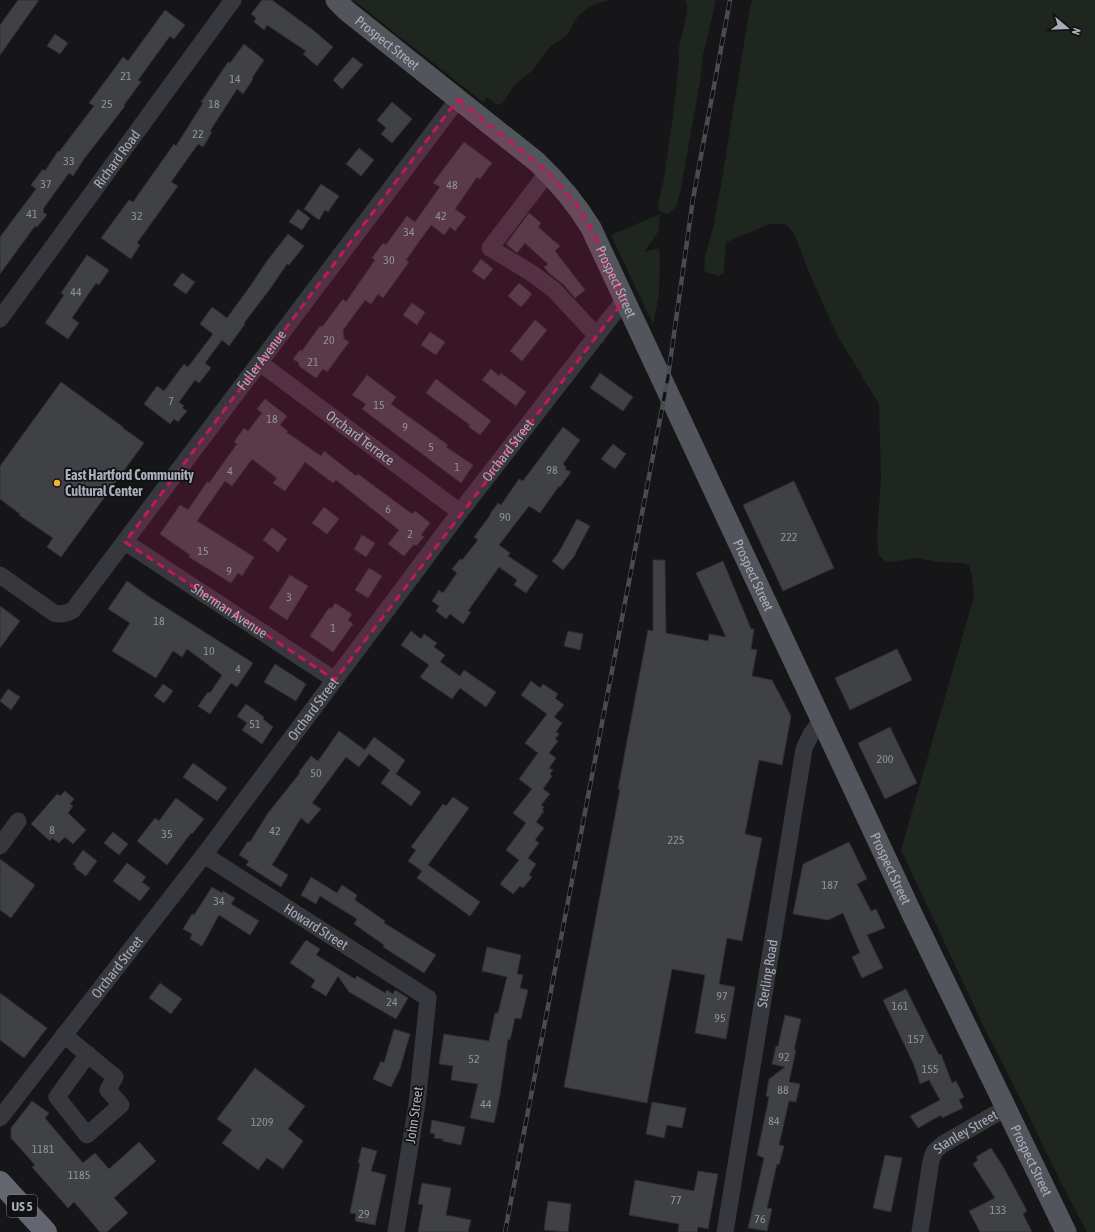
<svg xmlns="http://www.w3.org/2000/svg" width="1095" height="1232" viewBox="0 0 1095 1232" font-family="'Asap Condensed',sans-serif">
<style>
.green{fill:#1e261f}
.building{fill:#404145;stroke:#303034}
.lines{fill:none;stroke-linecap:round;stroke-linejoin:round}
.minor{stroke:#37383d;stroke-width:17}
.major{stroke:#53555c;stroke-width:21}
.highway{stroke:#63666e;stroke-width:22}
.rail-casing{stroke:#4a4c52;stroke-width:4.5}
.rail{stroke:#111113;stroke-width:3;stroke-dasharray:9;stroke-linecap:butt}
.marked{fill:#c2185b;fill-opacity:0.2;stroke:#c2185b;stroke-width:3;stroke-dasharray:8 5;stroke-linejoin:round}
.poi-dot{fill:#f2b134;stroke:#111113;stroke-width:1.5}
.labels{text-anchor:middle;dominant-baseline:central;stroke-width:3.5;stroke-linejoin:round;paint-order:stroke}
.number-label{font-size:12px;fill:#8e929b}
.shield{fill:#111113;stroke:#7b7e86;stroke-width:1}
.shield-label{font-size:13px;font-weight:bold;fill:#a8adb8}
.street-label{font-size:14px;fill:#a8adb8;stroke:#111113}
.poi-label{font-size:14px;font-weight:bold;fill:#a8adb8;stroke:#111113;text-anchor:start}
</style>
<rect width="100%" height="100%" fill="#161618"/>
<g class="green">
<path d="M353 0H611L598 3 588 8 577 17 567 35 550 47 532 71 514 85 503 103 498 105 487 97 483 102Z"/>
<path d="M683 0H716L703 55 701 76 680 193 676 207 668 214 659 211C656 204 663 186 664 178 670 140 675 101 679 63 679 58 678 52 679 47 681 35 690 12 686 1Z"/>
<path d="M752 0H1095V1232H1087L1060 1181 1025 1108 984 1027 901 850 974 596 972 576 969 566 964 563 937 562 918 558 891 562 885 561 878 554 877 534 881 480 879 404 837 335 808 270 795 235 788 226 784 224H769L727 242C724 247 725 266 724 273L719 276 705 272 704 269 705 257 714 224 722 179 749 13Z"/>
<path d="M660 214 658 232 644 252 658 248 660 252 659 296 653 324 611 235Z"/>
</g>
<g class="building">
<path d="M18 0H39L0 55V25Z"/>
<path d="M262 0H272L313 30 333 47 317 66 303 54 306 51 267 25 264 30 254 22 256 18 251 14Z"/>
<path d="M165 10 185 25 174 39 170 36 138 80 141 82 124 105 125 106 115 119 84 159 73 176 69 173 43 209 44 210 43 212 47 215 37 227 35 226 0 274V237L36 189 31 185 43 169 45 171 58 151 59 152 94 106 89 103 123 57 128 61Z"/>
<path d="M55 34 68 43 60 54 47 46Z"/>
<path d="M244 44 264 60 252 78 253 79 243 94 237 89 210 131 212 132 203 147 198 144 171 182 178 186 137 243 140 245 131 259 101 238 129 200 133 202 174 144 176 146 203 103 201 102 212 86 228 62 230 63Z"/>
<path d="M353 57 363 65 342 89 333 80Z"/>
<path d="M392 102 412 119 392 143 381 134 386 128 377 120Z"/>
<path d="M464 142 492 163 480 179 477 177 455 209 466 217 455 231 450 227 444 235 431 225 406 260 409 262 383 298 378 294 371 304 365 300 343 330 344 339 349 342 327 372 323 369 316 378 299 366V363L293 359 300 350 302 351 320 326 322 327 343 299 346 302 375 260 372 258 383 243 386 245 407 216 415 222 440 187 433 183Z"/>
<path d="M359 148 374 160 361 176 346 164Z"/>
<path d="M321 184 339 196 328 212 325 210 319 220 304 209Z"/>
<path d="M298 209 310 218 302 230 289 222Z"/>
<path d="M529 213 541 223 538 227 560 246 555 251 585 290 575 298 563 284 550 274 544 267 548 264 525 243 517 253 506 244Z"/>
<path d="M288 234 304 246 289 265 287 264 270 289 244 323 245 324 229 346 222 340 205 363 211 368 199 383 195 380 179 402 184 406 182 408 187 411 178 422 174 419 170 424 144 404 157 386 164 391 184 364 188 367 213 334 200 324 212 307 227 318 251 285 267 261Z"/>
<path d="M87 255 109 270 99 285 96 283 72 318 79 323 68 339 45 323 64 295 61 293Z"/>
<path d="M481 259 493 269 484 280 472 271Z"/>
<path d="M182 273 195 282 186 294 173 285Z"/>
<path d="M519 283 532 294 521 307 508 296Z"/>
<path d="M412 303 425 312 417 325 403 315Z"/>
<path d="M535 320 547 330 522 361 510 351Z"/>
<path d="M430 332 445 342 436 355 421 345Z"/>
<path d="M491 369 499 376 501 373 526 392 516 406 482 380Z"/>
<path d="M600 373 633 397 623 411 590 388Z"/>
<path d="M367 375 396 397 391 404 448 445 446 447 473 465 461 483 362 409 366 404 352 395Z"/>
<path d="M436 379 491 421 480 435 469 427 470 425 426 393Z"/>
<path d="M61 382 123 427V428L144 443 61 557 47 547 53 538 19 515 20 514 0 499V466Z"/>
<path d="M265 399 287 416 280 425 288 431 286 432 321 456 324 451 356 476 358 474 412 514 415 511 430 523 421 535 424 537 416 546 414 544 404 556 388 544 399 530 336 480 333 483 305 462 285 491 273 483 277 478 252 459 232 486 225 481 197 521 254 557 242 576 238 573 231 583 189 557 190 555 160 534 180 505 188 510 207 482 209 483 237 444 234 442 244 428 248 431 262 413 257 409Z"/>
<path d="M563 427 580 440 563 464 566 467 565 469 571 472 560 487 559 486 540 513 529 506 499 545 510 553 508 556 538 576 526 593 514 585 517 580 499 567 468 611 471 612 463 624 450 614 446 619 436 611 439 606 432 601 439 590 443 593 457 573 452 569 460 559 462 560 478 540 474 537 491 514H490L498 503 501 505 519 479 523 481Z"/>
<path d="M613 444 626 454 615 469 601 459Z"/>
<path d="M794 481 834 568 783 591 743 505Z"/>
<path d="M324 507 339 519 327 534 312 523Z"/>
<path d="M577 519 590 526 575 554H576L563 570 552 561 559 552Z"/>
<path d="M272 528 287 539 278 552 263 540Z"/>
<path d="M362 535 375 543 366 557 354 549Z"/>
<path d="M653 560H665L666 633 708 641 709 634 726 637 696 573 723 561 751 629H754L751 649 757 650 752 676 772 680 791 716 782 765 759 760 745 834 762 838 742 941 727 938 719 984 735 987 726 1039 695 1033 705 975 672 969 647 1103 564 1087 620 789H618L648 630 653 631Z"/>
<path d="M369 568 382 576 368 598 355 590Z"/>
<path d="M290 575 308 586 287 620 269 608Z"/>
<path d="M127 581 148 596 253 663 237 687 231 683 210 714 198 706 208 692 210 693 222 675 187 649 182 657 173 651 156 678 112 651 130 623 108 609Z"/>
<path d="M335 603 352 614 348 620 353 624 333 652 310 636 329 608H332Z"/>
<path d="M0 606 20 621 0 648Z"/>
<path d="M411 631 421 639 424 634 437 643 434 647 445 655 440 662 460 676 464 670 496 692 486 707 460 688 452 699 420 677 429 665 401 645Z"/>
<path d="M568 631 583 634 580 650 564 646Z"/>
<path d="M897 649 912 680 850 710 835 678Z"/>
<path d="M275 664 306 684 296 701 264 682Z"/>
<path d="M531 681 540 688 543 684 558 694 555 698 564 705 554 717 562 723 556 732 559 734 555 739 558 741 549 753 556 758 549 768 553 770 550 774 552 776 543 789 550 794 541 805 544 807 542 810 544 811 536 822 544 828 535 840 539 843 528 858 536 864 529 875 532 877 523 888 520 886 513 894 500 884 519 860 506 850 526 823 513 813 532 789 519 779 538 753 525 743 547 714 521 695Z"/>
<path d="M163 684 173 691 164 703 154 696Z"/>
<path d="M8 689 20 697 11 710 0 701Z"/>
<path d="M246 704 264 717 263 719 273 727 262 744 242 730 247 723 237 716Z"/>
<path d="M890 727 917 783 885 799 858 743Z"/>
<path d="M339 731 365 750 374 737 405 760 396 774 421 792 411 806 381 783 390 770 369 754 359 767 346 757 312 803 321 809 308 824 301 818 272 865 288 875 281 887 246 865 249 861 239 855 248 841 250 842 268 813 300 773 299 772 311 756 318 761Z"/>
<path d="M193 763 227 788 217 801 183 777Z"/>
<path d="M65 791 74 799 70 804 73 806 68 813 86 830 73 844 65 837 59 843 52 838 50 841 31 824 57 794 60 796Z"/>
<path d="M453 797 469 808 428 865 480 902 470 916 417 878 422 871 408 861 416 850 411 847 443 804 446 806Z"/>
<path d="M176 798 204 819 192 834 191 833 167 865 137 841 155 818 159 821Z"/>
<path d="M113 832 128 844 119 855 104 843Z"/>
<path d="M849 842 867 879 857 884 871 911 876 909 885 928 867 935 883 968 862 978 852 957 860 953 843 913 828 920 793 914 803 864Z"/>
<path d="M83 850 97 861 86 876 75 868 76 867 73 864Z"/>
<path d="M0 859 35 885 11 918 0 910Z"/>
<path d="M127 863 146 877 142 882 150 888 140 901 113 881Z"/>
<path d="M311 877 337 893 342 885 357 895 355 900 385 921 384 923 436 955 424 973 383 947 384 945 354 924 357 919 320 896 316 904 301 895Z"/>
<path d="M212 887 222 893 223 891 235 898 231 904 259 921 250 935 219 915 202 946 190 939 192 934 183 929 192 914 194 915Z"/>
<path d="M306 940 320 949 316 955 355 979 357 976 385 993 387 990 393 994 395 990 408 998 396 1019 349 992 338 976 326 996 311 987 315 980 290 963Z"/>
<path d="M487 947 521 955 517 974 523 975 520 988 528 990 521 1019 515 1018 510 1040 508 1039 500 1094 494 1123 470 1118 478 1084 451 1080 453 1066 439 1064 444 1034 489 1041 495 1013H498L507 977 482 971Z"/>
<path d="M160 983 182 999 171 1014 149 998Z"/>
<path d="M906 989 939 1055 941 1054 952 1083 956 1081 964 1097 959 1100 963 1108 942 1118 941 1115 918 1128 910 1116 940 1100 929 1080 920 1084 914 1065 883 1000Z"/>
<path d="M0 993 47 1028 24 1058 0 1040Z"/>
<path d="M785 1015 801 1019 794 1050H796L789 1082 800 1084 796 1102 789 1101 779 1145 784 1146 779 1165 777 1164 767 1208 772 1209 767 1231 748 1228 764 1158 757 1155 769 1097 766 1096 769 1079 785 1067 772 1064 776 1046H778Z"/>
<path d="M394 1029 410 1034 400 1069 391 1087 373 1079 381 1061 384 1063Z"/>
<path d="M255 1068 305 1106 288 1129 303 1141 283 1169 267 1158 258 1170 222 1143 232 1130 217 1119Z"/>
<path d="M32 1101 49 1113 45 1118 83 1163 95 1153 109 1169 139 1142 156 1161 114 1198 128 1213 107 1232H100L74 1202 68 1208 32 1167 35 1165 11 1138V1128Z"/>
<path d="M652 1102 686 1108 682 1128 667 1125 664 1138 646 1134Z"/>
<path d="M432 1120 465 1127 461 1145 443 1141V1139L434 1138 435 1134 430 1133Z"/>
<path d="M362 1147 377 1151 371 1171 386 1175 375 1225 355 1221 356 1214 350 1213 360 1163H358Z"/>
<path d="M991 1148 1004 1168 1027 1211 1023 1214 1032 1232H980L969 1211 995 1198 973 1164 978 1160 976 1157Z"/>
<path d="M885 1155 902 1158 891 1212 873 1208Z"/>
<path d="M698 1171 718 1174 708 1229 698 1227 697 1232H678L679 1224 629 1215 635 1180 694 1191Z"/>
<path d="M422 1183 451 1188 446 1215 471 1220 468 1232H418L423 1205 418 1204Z"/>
<path d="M548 1201 571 1204 568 1232 544 1230Z"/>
</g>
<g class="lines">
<g class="minor">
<path d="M548 172 490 248 533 274 554 290 597 336"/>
<path id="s1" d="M0 319 233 0"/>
<path id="s2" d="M260 363 460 512"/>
<path id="s3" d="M125 542 335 680"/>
<path id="s4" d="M0 575 54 613C61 615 66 614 73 610L458 99"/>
<path d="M0 846 18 821"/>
<path id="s5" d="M204 855 428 998 417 1104 396 1232"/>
<path d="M64 1035 115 1077 108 1090 121 1105 87 1135 57 1097 88 1054"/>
<path id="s6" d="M0 1118 204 855 460 512 625 299"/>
<path id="s7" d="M725 1232 804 749 811 734 822 720"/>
<path id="s8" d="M920 1232 931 1161 934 1152 943 1144 1006 1108"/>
</g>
<path class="major" id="s9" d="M336 0 347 11 537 162C558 182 576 203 591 228L913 916 1066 1232"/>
<path class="highway" d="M0 1182 46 1232"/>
<g class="rail-casing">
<path id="rail" d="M505 1232 668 377 693 199 730 0"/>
</g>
<use href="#rail" class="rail"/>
</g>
<path class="marked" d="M458 99 548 172 575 202 591 228 625 299 335 680 125 542Z"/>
<circle class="poi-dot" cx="57" cy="483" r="4"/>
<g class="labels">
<g class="number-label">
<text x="126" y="76">21</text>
<text x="235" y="79">14</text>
<text x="107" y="104">25</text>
<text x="214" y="104">18</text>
<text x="198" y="134">22</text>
<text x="69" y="161">33</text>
<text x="46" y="184">37</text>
<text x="452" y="185">48</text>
<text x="32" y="214">41</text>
<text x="137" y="216">32</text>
<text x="441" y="216">42</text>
<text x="409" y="232">34</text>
<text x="389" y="260">30</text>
<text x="76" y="292">44</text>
<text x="329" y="340">20</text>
<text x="313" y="362">21</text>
<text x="171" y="401">7</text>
<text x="379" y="405">15</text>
<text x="272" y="419">18</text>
<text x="405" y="427">9</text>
<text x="431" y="447">5</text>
<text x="457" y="467">1</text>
<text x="552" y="470">98</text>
<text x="230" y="471">4</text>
<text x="388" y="509">6</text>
<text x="505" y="517">90</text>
<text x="410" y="534">2</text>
<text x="789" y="537">222</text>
<text x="203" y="551">15</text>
<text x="229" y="571">9</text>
<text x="289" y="597">3</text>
<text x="159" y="621">18</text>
<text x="333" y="628">1</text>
<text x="209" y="651">10</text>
<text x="238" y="669">4</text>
<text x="255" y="724">51</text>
<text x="885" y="759">200</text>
<text x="316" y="773">50</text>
<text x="52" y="830">8</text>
<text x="275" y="831">42</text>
<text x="167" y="834">35</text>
<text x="676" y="840">225</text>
<text x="830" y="885">187</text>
<text x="219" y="901">34</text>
<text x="722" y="996">97</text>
<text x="392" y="1002">24</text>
<text x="900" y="1006">161</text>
<text x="720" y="1018">95</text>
<text x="916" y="1039">157</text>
<text x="784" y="1057">92</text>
<text x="474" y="1059">52</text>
<text x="930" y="1069">155</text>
<text x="783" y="1090">88</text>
<text x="486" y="1104">44</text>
<text x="774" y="1121">84</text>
<text x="262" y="1122">1209</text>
<text x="43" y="1149">1181</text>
<text x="79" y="1175">1185</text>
<text x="676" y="1200">77</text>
<text x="998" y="1210">133</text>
<text x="364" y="1214">29</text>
<text x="760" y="1219">76</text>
</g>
<rect class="shield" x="7" y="1195" width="30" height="22" rx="3"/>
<g class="shield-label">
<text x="22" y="1206">US 5</text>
</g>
<g class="street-label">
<text stroke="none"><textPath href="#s9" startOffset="67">Prospect Street</textPath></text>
<text stroke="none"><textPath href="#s1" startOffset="198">Richard Road</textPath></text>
<text stroke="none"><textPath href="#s9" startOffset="403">Prospect Street</textPath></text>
<text stroke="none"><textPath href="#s4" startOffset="399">Fuller Avenue</textPath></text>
<text stroke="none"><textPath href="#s2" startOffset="125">Orchard Terrace</textPath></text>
<text stroke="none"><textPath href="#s6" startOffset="839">Orchard Street</textPath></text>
<text stroke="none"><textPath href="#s9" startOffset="727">Prospect Street</textPath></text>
<text stroke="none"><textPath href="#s3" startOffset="125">Sherman Avenue</textPath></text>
<text stroke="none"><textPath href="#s6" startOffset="515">Orchard Street</textPath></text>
<text stroke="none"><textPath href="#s9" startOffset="1051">Prospect Street</textPath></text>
<text stroke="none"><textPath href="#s5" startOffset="133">Howard Street</textPath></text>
<text stroke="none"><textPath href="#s6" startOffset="191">Orchard Street</textPath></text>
<text stroke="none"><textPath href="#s7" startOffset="262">Sterling Road</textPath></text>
<text transform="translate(414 1115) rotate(-82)">John Street</text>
<text stroke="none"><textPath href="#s8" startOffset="119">Stanley Street</textPath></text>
<text stroke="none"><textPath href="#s9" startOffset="1375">Prospect Street</textPath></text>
</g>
<g class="poi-label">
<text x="65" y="475">East Hartford Community<tspan x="65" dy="16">Cultural Center</tspan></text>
</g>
</g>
<g transform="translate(1067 28) rotate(109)" stroke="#111113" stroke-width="3" paint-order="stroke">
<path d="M0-3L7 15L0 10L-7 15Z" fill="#a8adb8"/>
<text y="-6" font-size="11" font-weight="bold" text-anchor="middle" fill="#a8adb8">N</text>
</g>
</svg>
